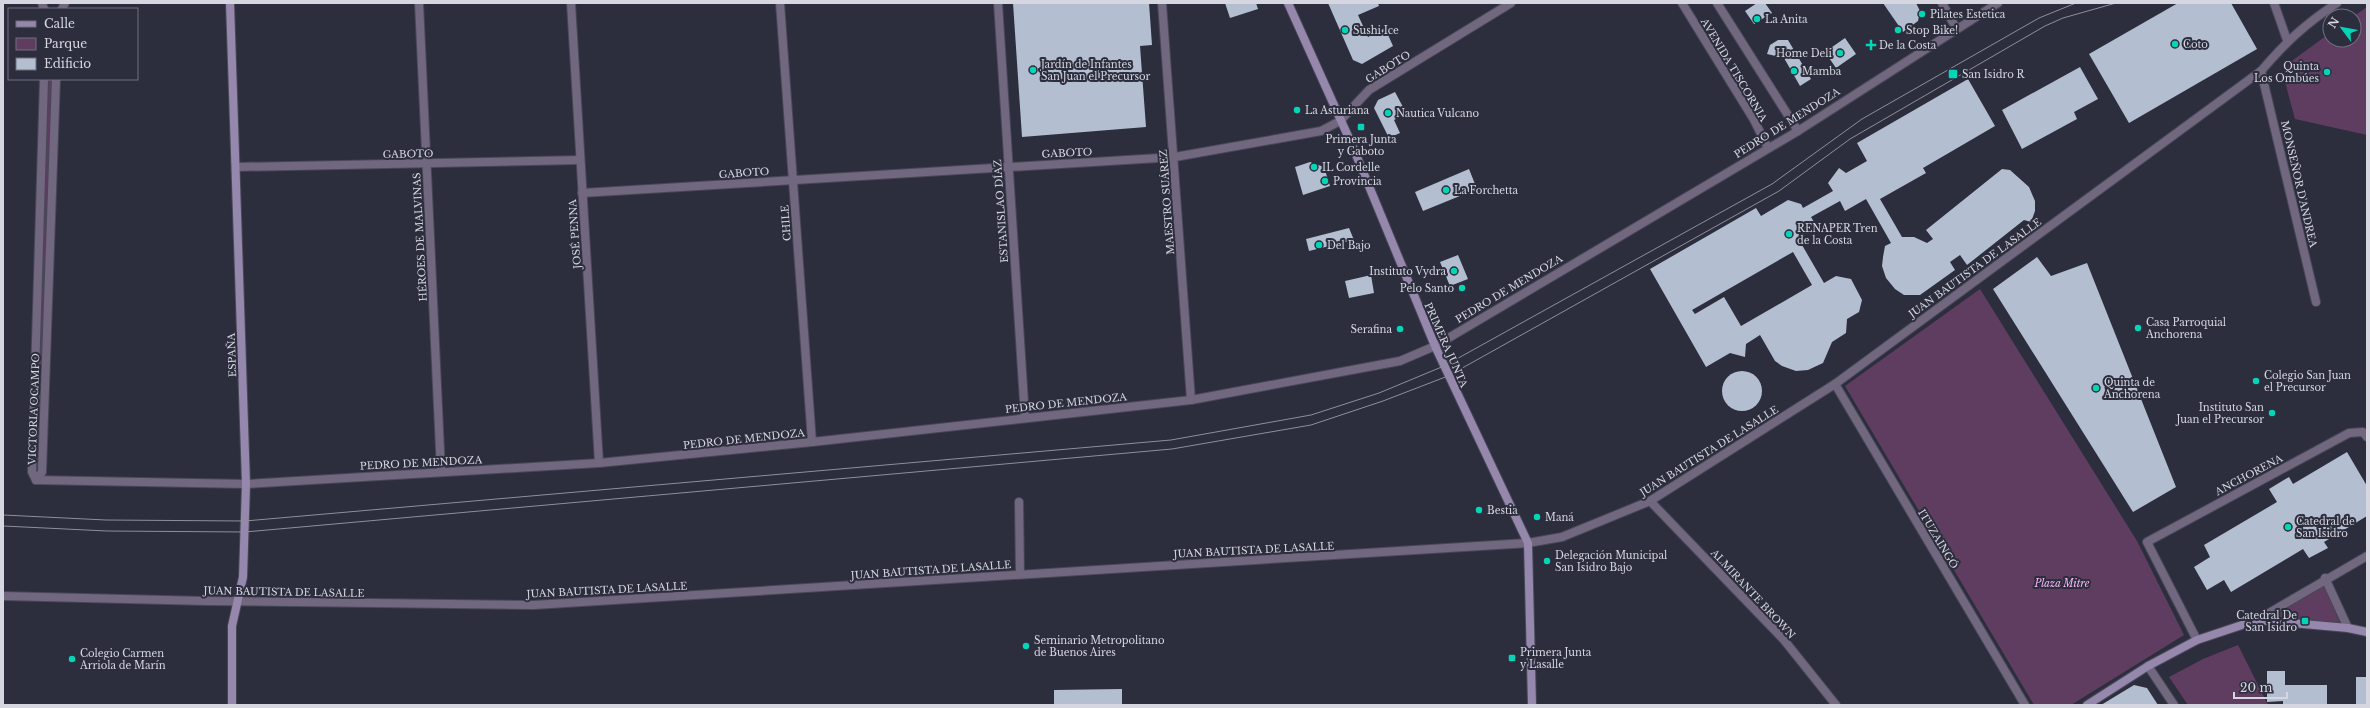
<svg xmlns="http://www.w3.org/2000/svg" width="2370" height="708" viewBox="0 0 2370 708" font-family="'Libre Baskerville',serif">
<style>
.green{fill:#5f3d61}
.building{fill:#b3bed0;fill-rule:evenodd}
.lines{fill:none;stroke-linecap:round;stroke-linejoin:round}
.street-casing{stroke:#474857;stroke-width:10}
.secondary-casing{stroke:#474857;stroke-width:10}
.street{stroke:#71677f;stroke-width:8}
.secondary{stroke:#9687ac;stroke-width:8}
.tram{stroke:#8e8f9b;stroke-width:1}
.poi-dot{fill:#04d5b6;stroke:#2c2d3d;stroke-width:1.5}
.labels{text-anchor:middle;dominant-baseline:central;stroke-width:4;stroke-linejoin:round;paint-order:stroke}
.poi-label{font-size:10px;fill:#d5d6e0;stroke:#2c2d3d;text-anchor:start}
.street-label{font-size:10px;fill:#d5d6e0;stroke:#2c2d3d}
.park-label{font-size:10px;font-style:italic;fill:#fab9fd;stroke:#2c2d3d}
</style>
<rect width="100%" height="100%" fill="#2c2d3d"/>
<g class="green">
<path d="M2367 7V135L2295 119 2285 82 2289 63 2330 33V40H2354V16Z"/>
<path d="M47 79H53L40 470H36Z"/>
<path d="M1980 289 2137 541 2184 635 2071 705H2034L1845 386Z"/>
<path d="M2324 585 2340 623 2270 617Z"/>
<path d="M2238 645 2268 705H2188L2169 677 2203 659Z"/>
</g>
<g class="building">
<path d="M1013 3H1149L1152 45 1140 46 1146 127 1022 137Z"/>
<path d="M1225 3H1256L1258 9 1230 18Z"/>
<path d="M1328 3H1378L1379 6 1358 15 1368 37 1385 28 1393 46 1362 64 1353 60Z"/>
<path d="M1757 3H1765L1772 13 1754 24 1745 11Z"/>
<path d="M1883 3H1916L1920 11 1918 21 1903 32Z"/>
<path d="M2178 3H2231L2257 49 2129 123 2089 54Z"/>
<path d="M1845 38 1856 54 1836 68 1825 52Z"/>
<path d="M1778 40H1788L1811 79 1800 86 1784 58 1767 54 1770 45Z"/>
<path d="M2080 67 2098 99 2074 112 2077 119 2022 149 2002 110Z"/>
<path d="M1968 79 1995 126 1923 168 1926 173 1880 199 1902 237H1914L1927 243 1933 239 1926 230 2002 169 2010 170 2029 187 2035 201V211L2031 222 2024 220 1967 265 1960 255 1950 262 1955 270 1920 295H1904L1895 289 1886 278 1882 266 1883 257 1885 246 1891 243 1866 199 1845 211 1840 201 1811 217 1817 227 1798 238 1824 283 1836 276 1851 279 1862 300 1859 312 1847 319 1846 333 1832 342 1823 363 1808 370 1796 371 1782 366 1775 361 1760 335 1746 344 1745 357 1730 353 1706 367 1650 269 1756 208 1761 216 1788 200 1801 204 1803 208 1833 191 1828 183 1839 168 1846 173 1867 161 1857 143ZM1793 252 1812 285 1741 326 1724 297 1695 314 1692 310Z"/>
<path d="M1395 92 1403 107 1398 109 1401 116 1394 120 1400 133 1389 138 1374 108 1378 100Z"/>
<path d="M1310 162 1324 167 1330 186 1303 195 1295 167Z"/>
<path d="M1469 169 1477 189 1423 211 1415 192Z"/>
<path d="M1349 228 1354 240 1309 251 1306 239Z"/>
<path d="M1458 255 1468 279 1450 286 1440 262Z"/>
<path d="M2037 257 2051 276 2087 263 2176 487 2133 512 1993 289Z"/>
<path d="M1371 275 1374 293 1349 298 1345 281Z"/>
<circle cx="1742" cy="391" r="20"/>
<path d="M2347 452 2367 486V516L2324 542 2328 548 2309 558 2303 549 2231 592 2224 580 2207 590 2194 567 2210 557 2204 545 2277 502 2269 489 2289 477 2293 484Z"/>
<path d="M2267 671H2285V685H2327V705H2283V701L2267 702Z"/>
<rect x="2356" y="677" width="11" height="28"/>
<path d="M2134 685 2147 688 2158 705H2101Z"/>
<path d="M1122 689V705H1054V690Z"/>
</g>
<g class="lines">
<g class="street-casing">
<g id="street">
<path d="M42 3 44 9"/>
<path d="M419 3 441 471"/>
<path d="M571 3 599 463"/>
<path d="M780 3 812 442"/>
<path d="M998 3 1025 417"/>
<path d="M1162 3 1191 400"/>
<path d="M1682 3 1754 120 1768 148"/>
<path d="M1717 3 1798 131"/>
<path d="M1942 3 1956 28"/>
<path d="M2274 3 2287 40"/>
<path d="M62 9 65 3"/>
<path d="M2261 71 2316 302"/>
<path d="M236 167 580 160"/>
<path d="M582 193 1175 157 1321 131 1340 121 1369 90 1511 3"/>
<path d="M1835 384 2025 705"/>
<path d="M36 480 246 484 599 463 812 442 1191 400 1400 361 1435 346 1798 131 1998 3"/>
<path d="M36 480 42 472 56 79"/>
<path d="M36 480 32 472 44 79"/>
<path d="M1650 501 1784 640 1836 705"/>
<path d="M1019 502 1020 574"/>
<path d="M2325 578 2348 628"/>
<path d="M3 596 206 601 534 605 1528 543 1562 537 1650 501 1835 384 2261 71C2287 41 2304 25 2337 3"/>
<path d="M2257 620 2367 556"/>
<path d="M2197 640 2147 542 2349 433 2363 432 2367 437"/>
<path d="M2148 666 2174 705"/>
</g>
</g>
<g class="secondary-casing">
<g id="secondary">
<path d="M230 3 246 484 243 577 232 626V705"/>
<path d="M1288 3 1352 145 1435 346 1528 543 1532 705"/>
<path d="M2087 705 2148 666 2197 640 2257 620 2348 628 2367 632"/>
</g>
</g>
<use href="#street" class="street"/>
<use href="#secondary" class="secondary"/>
<g class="tram">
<path d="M3 515 106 520 245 521 1171 440 1311 415 1379 393 1444 366 1772 184 1862 119 2039 18 2076 3"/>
<path d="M3 526 107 531 245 532 1172 449 1311 425 1383 401 1448 376 1779 191 1850 139 2045 26 2063 18 2116 3"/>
</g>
</g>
<g class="poi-dot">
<circle cx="1922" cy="14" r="4"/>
<circle cx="1757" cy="19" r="4"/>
<circle cx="1345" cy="30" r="4"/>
<circle cx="1898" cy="30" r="4"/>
<circle cx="2175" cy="44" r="4"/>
<path d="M1869 39h4v4h4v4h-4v4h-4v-4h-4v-4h4z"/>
<circle cx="1840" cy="53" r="4"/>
<circle cx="1033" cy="70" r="4"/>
<circle cx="1794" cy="71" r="4"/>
<circle cx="2327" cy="72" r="4"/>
<rect x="1948" y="69" width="10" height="10" rx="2"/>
<circle cx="1297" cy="110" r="4"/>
<circle cx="1388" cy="113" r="4"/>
<rect x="1357" y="123" width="8" height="8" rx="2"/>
<circle cx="1314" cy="167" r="4"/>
<circle cx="1325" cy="181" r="4"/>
<circle cx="1446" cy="190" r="4"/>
<circle cx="1789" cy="234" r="4"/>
<circle cx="1319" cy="245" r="4"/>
<circle cx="1454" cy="271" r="4"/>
<circle cx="1462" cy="288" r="4"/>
<circle cx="2138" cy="328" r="4"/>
<circle cx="1400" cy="329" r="4"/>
<circle cx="2256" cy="381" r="4"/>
<circle cx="2096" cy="388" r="4"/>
<circle cx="2272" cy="413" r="4"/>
<circle cx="1479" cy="510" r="4"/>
<circle cx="1537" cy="517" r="4"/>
<circle cx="2288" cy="527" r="4"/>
<circle cx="1547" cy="561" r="4"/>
<rect x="2301" y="617" width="8" height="8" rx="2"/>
<circle cx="1026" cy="646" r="4"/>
<rect x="1508" y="654" width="8" height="8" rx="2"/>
<circle cx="72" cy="659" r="4"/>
</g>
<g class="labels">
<g class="poi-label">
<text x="1930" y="14">Pilates Estetica</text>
<text x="1765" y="19">La Anita</text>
<text x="1353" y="30">Sushi Ice</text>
<text x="1906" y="30">Stop Bike!</text>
<text x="2183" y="44">Coto</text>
<text x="1879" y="45">De la Costa</text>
<text x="1832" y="53" text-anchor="end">Home Deli</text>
<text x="1041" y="64">Jardín de Infantes<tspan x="1041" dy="12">San Juan el Precursor</tspan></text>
<text x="2319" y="66" text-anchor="end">Quinta<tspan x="2319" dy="12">Los Ombúes</tspan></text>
<text x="1802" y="71">Mamba</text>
<text x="1962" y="74">San Isidro R</text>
<text x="1305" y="110">La Asturiana</text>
<text x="1396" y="113">Nautica Vulcano</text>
<text x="1361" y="139" text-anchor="middle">Primera Junta<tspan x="1361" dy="12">y Gaboto</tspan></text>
<text x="1322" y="167">IL Cordelle</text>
<text x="1333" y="181">Provincia</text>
<text x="1454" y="190">La Forchetta</text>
<text x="1797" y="228">RENAPER Tren<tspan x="1797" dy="12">de la Costa</tspan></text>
<text x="1327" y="245">Del Bajo</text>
<text x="1446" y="271" text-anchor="end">Instituto Vydra</text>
<text x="1454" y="288" text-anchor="end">Pelo Santo</text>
<text x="2146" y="322">Casa Parroquial<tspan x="2146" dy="12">Anchorena</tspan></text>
<text x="1392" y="329" text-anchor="end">Serafina</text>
<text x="2264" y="375">Colegio San Juan<tspan x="2264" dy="12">el Precursor</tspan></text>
<text x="2104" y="382">Quinta de<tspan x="2104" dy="12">Anchorena</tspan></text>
<text x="2264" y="407" text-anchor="end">Instituto San<tspan x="2264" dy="12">Juan el Precursor</tspan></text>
<text x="1487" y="510">Bestia</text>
<text x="1545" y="517">Maná</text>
<text x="2296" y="521">Catedral de<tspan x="2296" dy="12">San Isidro</tspan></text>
<text x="1555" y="555">Delegación Municipal<tspan x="1555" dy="12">San Isidro Bajo</tspan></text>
<text x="2297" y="615" text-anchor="end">Catedral De<tspan x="2297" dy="12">San Isidro</tspan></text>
<text x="1034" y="640">Seminario Metropolitano<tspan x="1034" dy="12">de Buenos Aires</tspan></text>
<text x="1520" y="652">Primera Junta<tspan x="1520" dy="12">y Lasalle</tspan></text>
<text x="80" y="653">Colegio Carmen<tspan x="80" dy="12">Arriola de Marín</tspan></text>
</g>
<g class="street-label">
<text transform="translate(1388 67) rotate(-32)">GABOTO</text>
<text transform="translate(1734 70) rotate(59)">AVENIDA TISCORNIA</text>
<text transform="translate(1787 123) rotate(-32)">PEDRO DE MENDOZA</text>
<text transform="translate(1067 153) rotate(-3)">GABOTO</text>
<text transform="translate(408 154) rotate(-1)">GABOTO</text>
<text transform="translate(744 173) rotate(-4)">GABOTO</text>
<text transform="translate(2299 184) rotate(77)">MONSEÑOR D'ANDREA</text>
<text transform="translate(1167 202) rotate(-94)">MAESTRO SUÁREZ</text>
<text transform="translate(1001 211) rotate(-94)">ESTANISLAO DÍAZ</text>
<text transform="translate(786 223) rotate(-94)">CHILE</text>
<text transform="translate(575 234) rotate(-94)">JOSÉ PENNA</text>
<text transform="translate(420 237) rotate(-93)">HÉROES DE MALVINAS</text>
<text transform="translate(1975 268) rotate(-36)">JUAN BAUTISTA DE LASALLE</text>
<text transform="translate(1509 289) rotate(-31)">PEDRO DE MENDOZA</text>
<text transform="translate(1446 345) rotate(66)">PRIMERA JUNTA</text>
<text transform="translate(232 355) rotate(-92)">ESPAÑA</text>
<text transform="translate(1066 403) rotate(-6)">PEDRO DE MENDOZA</text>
<text transform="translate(34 409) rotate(-88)">VICTORIA OCAMPO</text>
<text transform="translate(744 439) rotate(-6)">PEDRO DE MENDOZA</text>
<text transform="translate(1709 451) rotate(-32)">JUAN BAUTISTA DE LASALLE</text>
<text transform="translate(421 463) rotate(-3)">PEDRO DE MENDOZA</text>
<text transform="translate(2249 475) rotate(-28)">ANCHORENA</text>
<text transform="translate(1938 539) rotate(59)">ITUZAINGÓ</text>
<text transform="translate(1254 550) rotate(-3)">JUAN BAUTISTA DE LASALLE</text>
<text transform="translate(931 570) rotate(-4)">JUAN BAUTISTA DE LASALLE</text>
<text transform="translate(607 590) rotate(-3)">JUAN BAUTISTA DE LASALLE</text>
<text transform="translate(284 592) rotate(1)">JUAN BAUTISTA DE LASALLE</text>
<text transform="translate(1753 594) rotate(47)">ALMIRANTE BROWN</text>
</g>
<g class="park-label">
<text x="2062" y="583">Plaza Mitre</text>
</g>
</g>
<rect width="2370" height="708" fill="none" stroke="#d5d6e0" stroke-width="8"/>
<rect x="8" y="8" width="130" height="72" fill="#2c2d3d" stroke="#70717e"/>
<rect x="16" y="21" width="20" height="6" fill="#9687ac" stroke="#70717e"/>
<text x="44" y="28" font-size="12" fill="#d5d6e0">Calle</text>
<rect x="16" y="38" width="20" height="12" fill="#5f3d61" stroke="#70717e"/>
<text x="44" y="48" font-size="12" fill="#d5d6e0">Parque</text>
<rect x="16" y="58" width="20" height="12" fill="#b3bed0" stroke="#70717e"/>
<text x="44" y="68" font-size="12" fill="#d5d6e0">Edificio</text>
<g transform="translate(2342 28) rotate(302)"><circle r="19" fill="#2c2d3d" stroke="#70717e"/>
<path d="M0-3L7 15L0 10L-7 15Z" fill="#04d5b6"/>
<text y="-6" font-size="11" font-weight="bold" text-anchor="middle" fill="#d5d6e0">N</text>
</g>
<path d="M2234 692v6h53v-6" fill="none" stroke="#d5d6e0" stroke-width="2"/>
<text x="2240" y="692" font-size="12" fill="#d5d6e0" stroke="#2c2d3d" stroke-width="3" paint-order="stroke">20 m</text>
</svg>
